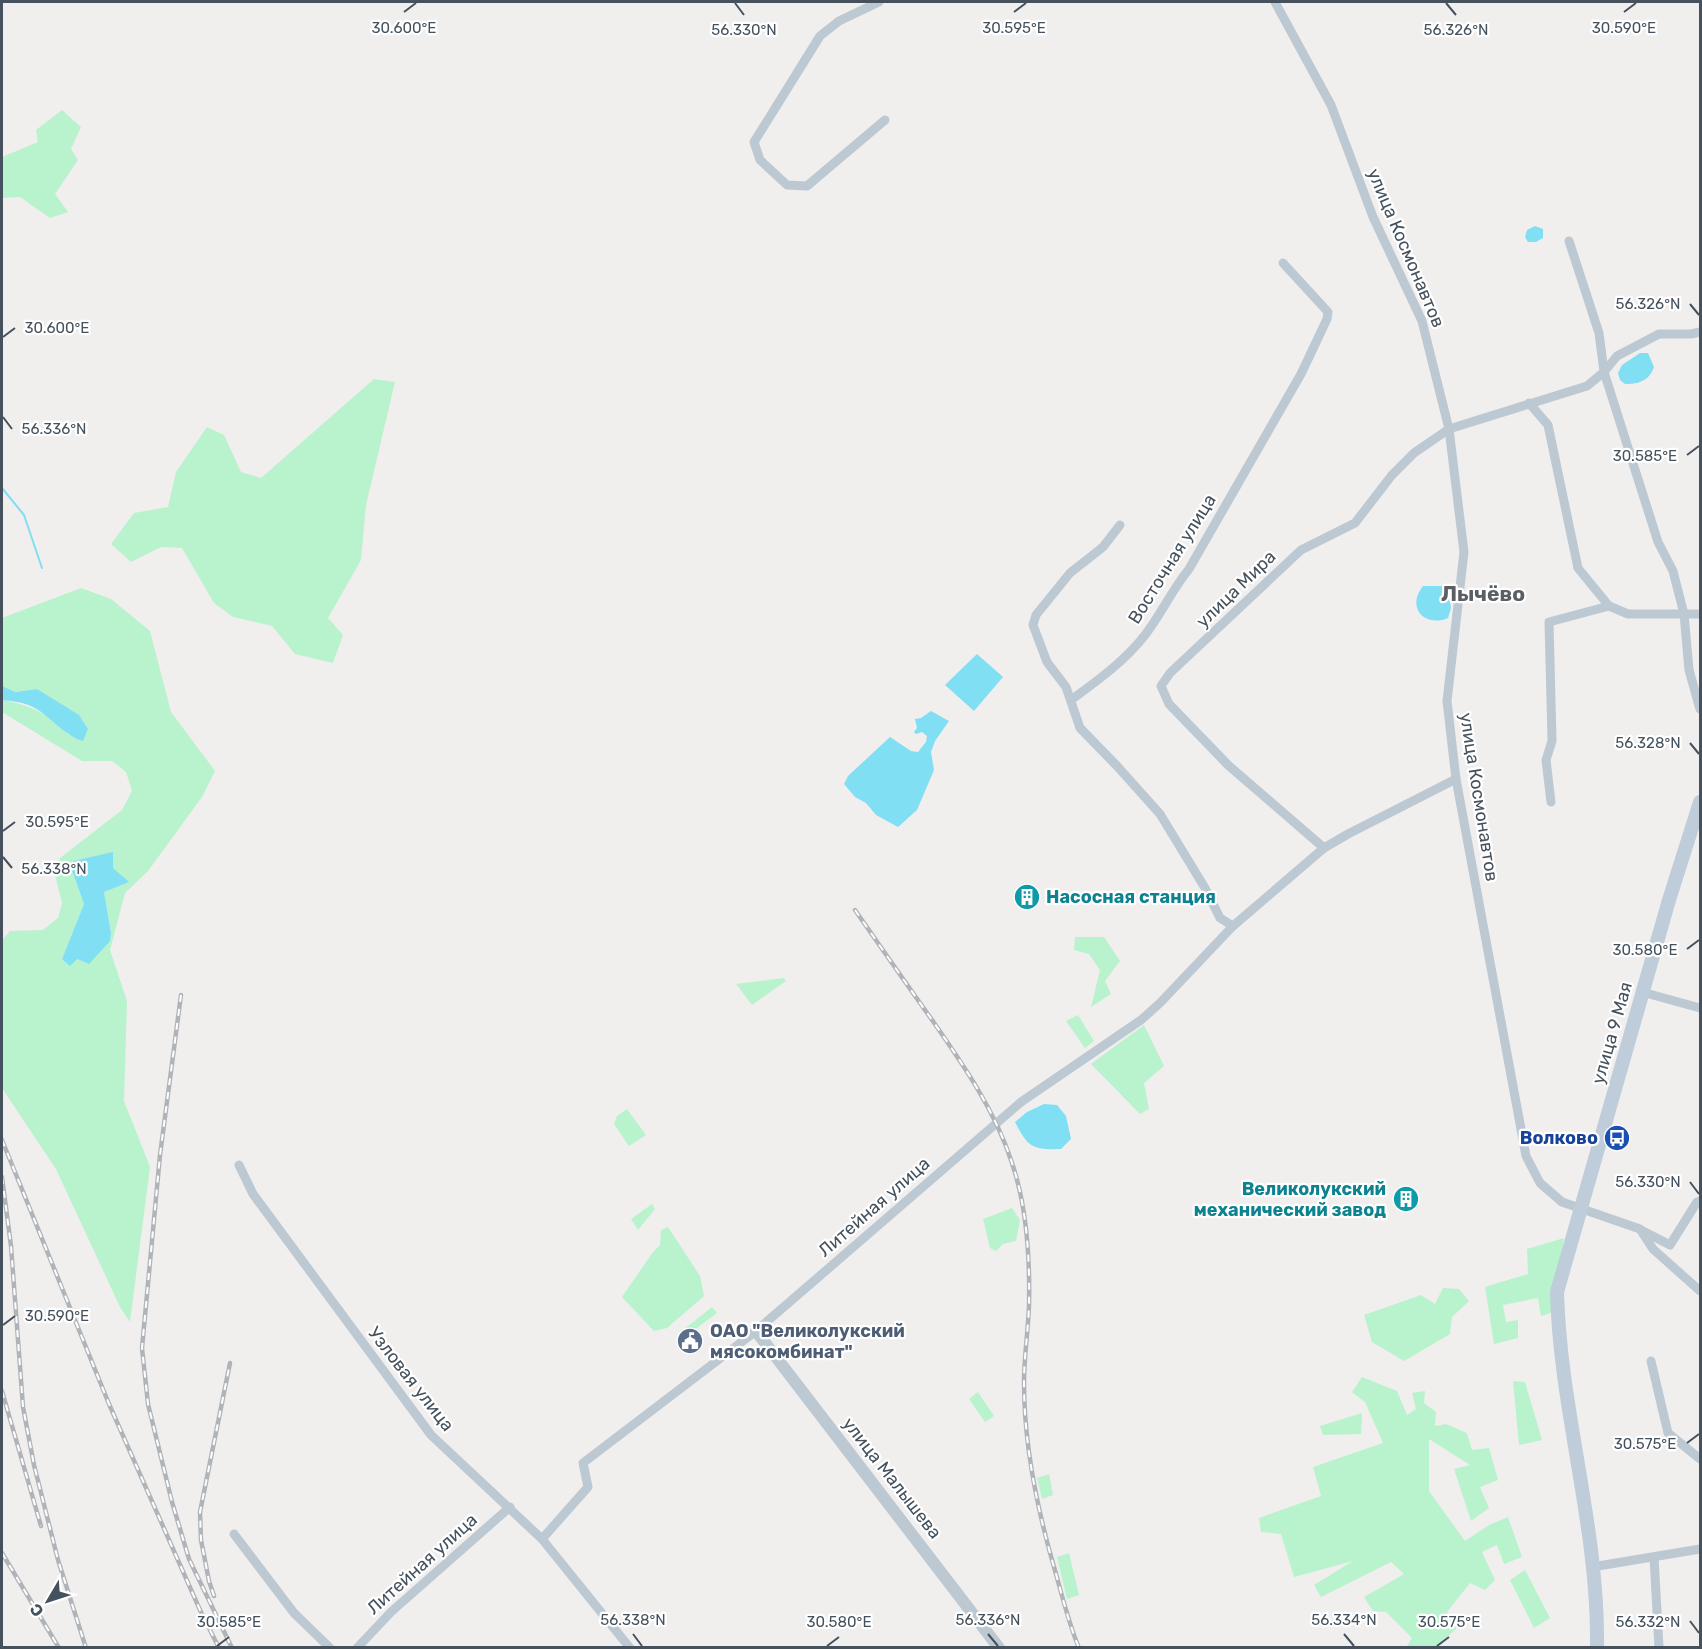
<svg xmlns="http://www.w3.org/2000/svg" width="1702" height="1649" viewBox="0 0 1702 1649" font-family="Rubik,sans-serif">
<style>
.green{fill:#b8f3cd;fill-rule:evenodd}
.water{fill:#81dff4}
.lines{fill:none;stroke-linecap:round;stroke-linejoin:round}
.stream{stroke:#81dff4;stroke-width:2}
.minor{stroke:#bdc9d2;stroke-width:9}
.tertiary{stroke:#bdc9d2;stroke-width:12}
.secondary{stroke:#bfccd9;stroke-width:14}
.rail-casing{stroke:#b0b4b9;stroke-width:4.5}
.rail{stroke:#fff;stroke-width:2;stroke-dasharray:7;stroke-linecap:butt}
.ticks{fill:none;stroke:#45525d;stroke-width:2}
.labels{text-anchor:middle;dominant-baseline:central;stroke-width:4.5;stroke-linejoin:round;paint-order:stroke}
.street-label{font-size:18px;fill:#45525d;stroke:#fff}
.culture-label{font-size:18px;font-weight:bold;fill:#0d838f;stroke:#fff;text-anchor:start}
.transit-label{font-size:18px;font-weight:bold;fill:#164399;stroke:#fff;text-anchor:end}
.service-label{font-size:18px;font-weight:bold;fill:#4e5e75;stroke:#fff;text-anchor:start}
.quarter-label{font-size:21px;font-weight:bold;fill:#5a5f64;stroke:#fff}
.ticks-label{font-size:15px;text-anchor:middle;fill:#45525d;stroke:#fff;stroke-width:4.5;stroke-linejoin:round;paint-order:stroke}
</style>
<rect width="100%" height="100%" fill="#f1eeee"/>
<g class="green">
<path d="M62 110 81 127 71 149 78 160 55 194 68 212 50 218 20 197 2 198V157L38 142 36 130Z"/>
<path d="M374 379 395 382 366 505 361 560 328 618 343 635 333 663 295 654 272 626 233 617 214 603 182 548 161 547 131 562 111 544 134 513 168 507 176 472 207 427 224 435 241 472 261 478Z"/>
<path d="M81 588 111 599 150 631 171 712 215 771 202 797 148 871 125 893 110 950 127 1001 124 1101 150 1167 130 1322 120 1307 56 1169 2 1088V940L10 931 43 930 58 918 62 903 54 871 60 858 122 810 132 791 126 772 112 761H82L2 712V700C33 706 48 713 71 737L37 689 14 692 2 686V618ZM113 853V868L104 892 111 932 89 964 77 959H62L84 904 69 862Z"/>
<path d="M1075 937H1104L1120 961 1105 981 1111 994 1091 1007 1100 970 1089 954 1074 950Z"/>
<path d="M784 978 786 981 752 1005 736 984Z"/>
<path d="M1078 1015 1094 1041 1085 1048 1066 1021Z"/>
<path d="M1144 1025 1164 1066 1144 1083 1149 1109 1140 1114 1091 1064Z"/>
<path d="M627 1109 646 1135 629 1146 614 1124 617 1116Z"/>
<path d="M652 1204 655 1209 638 1230 631 1219Z"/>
<path d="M1012 1208 1020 1220 1016 1241 1003 1244 996 1251 990 1248 983 1219Z"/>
<path d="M668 1227 700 1276 704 1296 667 1328 654 1331 622 1297 653 1252 660 1245 661 1230Z"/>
<path d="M1564 1238 1551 1313 1541 1316 1538 1298 1503 1305 1506 1322 1518 1320V1338L1494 1344 1485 1287 1528 1274 1527 1249Z"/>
<path d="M1443 1288 1459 1289 1469 1301 1452 1317 1450 1334 1404 1361 1372 1342 1364 1315 1421 1295 1435 1304Z"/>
<path d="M712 1307 717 1313 686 1336 682 1331Z"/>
<path d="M1362 1377 1397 1391 1407 1415 1416 1409 1412 1393 1425 1391 1424 1403 1436 1412 1435 1426 1446 1424 1467 1433 1472 1450 1489 1448 1498 1480 1480 1487 1489 1508 1471 1521 1454 1469 1470 1465 1429 1439V1491L1465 1541 1489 1525 1508 1517 1522 1557 1504 1564 1497 1545 1482 1552 1495 1580 1485 1590 1470 1583 1447 1612 1458 1627 1436 1647H1410L1407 1646 1412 1638 1386 1612 1373 1611 1364 1597 1404 1574 1391 1562 1321 1597 1314 1585 1353 1561 1294 1577 1281 1534 1261 1532 1259 1518 1321 1496 1313 1467 1383 1443 1365 1402 1352 1392Z"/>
<path d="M1513 1381 1525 1382 1542 1440 1519 1445Z"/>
<path d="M978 1392 994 1416 985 1422 969 1399Z"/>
<path d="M1362 1413 1361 1434 1323 1435 1320 1426Z"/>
<path d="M1049 1474 1053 1495 1042 1499 1037 1478Z"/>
<path d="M1069 1553 1079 1595 1067 1599 1057 1557Z"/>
<path d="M1525 1570 1550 1618 1534 1628 1510 1580Z"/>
</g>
<g class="water">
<path d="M1535 226 1543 229V238L1536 242H1528L1525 237 1527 230Z"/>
<path d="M1640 353H1648L1654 367C1649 381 1639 384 1625 384L1620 380 1618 373 1622 365Z"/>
<path d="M1423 586H1448L1451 608 1448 618C1424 628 1406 607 1423 586Z"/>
<path d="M977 654 1003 677 974 711 945 685Z"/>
<path d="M2 686 15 692 37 689 79 715 88 729 83 741C63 735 50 715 31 706 22 702 11 701 2 700Z"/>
<path d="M931 711 949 721 935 741 931 752 934 770 917 810 898 827 876 815 866 803 855 797 844 784 848 776 890 737 911 751 918 752 926 742 927 736 922 732 916 734 914 732 917 728 915 719 921 718Z"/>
<path d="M113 852V868L129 882 104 892 111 933 110 941 89 964 77 959 70 966 62 959 84 904 69 862Z"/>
<path d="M1044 1104 1057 1105 1066 1116 1071 1139 1061 1149C1032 1150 1028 1147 1015 1122L1027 1112Z"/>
</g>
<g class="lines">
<path class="stream" d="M2 488 24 515 42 568"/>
<g class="minor">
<path d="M879 2 839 21 820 36 754 142 760 160 787 185 807 186 885 120"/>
<path d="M1275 2 1331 105 1373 217 1422 321 1449 429 1464 552 1447 701 1456 779 1526 1156 1540 1183 1562 1202 1640 1229 1653 1249 1700 1291"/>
<path d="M1569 241 1599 333 1604 372 1658 542 1673 571 1684 614 1689 670 1700 709"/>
<path d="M1529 403 1548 425 1578 568 1609 606 1628 614H1700"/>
<path d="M1120 525 1103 547 1070 573 1036 615 1033 625 1047 662 1066 687 1080 728 1117 766 1160 814 1205 888 1220 918 1233 926"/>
<path d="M1071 700C1097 681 1125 661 1145 635 1161 614 1172 590 1189 569L1301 374 1327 319 1328 312 1283 263"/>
<path d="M1551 802 1546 760 1552 741 1549 622 1609 606"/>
<path d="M1324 848 1228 765 1169 704 1161 686 1170 673 1301 550 1355 523 1392 475 1414 453 1449 429 1587 386 1604 372 1617 356 1659 334H1691L1700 332"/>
<path d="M1642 992 1700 1008"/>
<path d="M239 1165 253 1194 431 1435 542 1539 630 1648"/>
<path d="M1641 1230 1670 1245 1697 1202 1700 1201"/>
<path d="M1651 1361 1668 1433 1700 1459"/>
<path d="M234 1534 294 1613 330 1648"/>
<path d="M542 1539 588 1487 583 1463 756 1331 1021 1102 1141 1020 1160 1003 1233 926 1324 848 1348 834 1456 779"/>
<path d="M1654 1557 1659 1648"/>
<path d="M1592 1567 1700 1549"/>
<path d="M357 1648 391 1612 510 1507"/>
</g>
<path class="tertiary" d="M756 1331 999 1648"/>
<path class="secondary" d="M1597 1648C1599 1528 1560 1411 1557 1292L1669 900 1700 802"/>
<g class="rail-casing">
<g id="rail">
<path d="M855 910C880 946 905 982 930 1017 962 1063 995 1110 1012 1163 1027 1207 1030 1260 1029 1306 1028 1332 1024 1357 1024 1383 1024 1447 1038 1513 1056 1574 1063 1599 1069 1624 1079 1648"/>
<path d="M181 995 160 1155 142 1348 148 1404 172 1502 189 1559 232 1648"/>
<path d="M2 1140 109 1404 200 1610 219 1648"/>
<path d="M2 1177 11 1246 23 1407 34 1465 58 1560 86 1648"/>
<path d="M2 1391 41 1526"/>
<path d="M2 1553 59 1648"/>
<path d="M214 1596 209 1581 201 1540 200 1512 230 1363"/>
</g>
</g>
<use href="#rail" class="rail"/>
</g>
<path class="ticks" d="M735 3 744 15M1446 3 1456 15M404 12 416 3M1014 12 1026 3M1624 12 1636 3M1690 304 1699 315M3 337 15 328M3 417 12 429M1687 455 1699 446M1690 743 1699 754M3 831 15 822M3 857 12 868M1687 949 1699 940M1690 1182 1699 1194M3 1325 15 1316M1687 1443 1699 1434M1690 1621 1699 1633M633 1634 642 1646M988 1634 998 1646M1344 1634 1354 1646M217 1646 229 1637M827 1646 839 1637M1437 1646 1449 1637"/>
<defs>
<g id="building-disc" transform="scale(1.35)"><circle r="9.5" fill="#0f9aa8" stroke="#fff"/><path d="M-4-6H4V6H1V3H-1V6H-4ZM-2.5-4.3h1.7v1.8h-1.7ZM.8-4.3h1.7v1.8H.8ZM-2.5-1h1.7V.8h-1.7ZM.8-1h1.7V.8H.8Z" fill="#fff"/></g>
<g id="bus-disc" transform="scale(1.35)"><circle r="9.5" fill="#1a4fb4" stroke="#fff"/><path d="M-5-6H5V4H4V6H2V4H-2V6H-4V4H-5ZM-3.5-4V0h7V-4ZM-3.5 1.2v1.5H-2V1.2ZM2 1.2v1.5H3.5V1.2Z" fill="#fff"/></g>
<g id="civic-disc" transform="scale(1.35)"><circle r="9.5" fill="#5c6f8a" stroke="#fff"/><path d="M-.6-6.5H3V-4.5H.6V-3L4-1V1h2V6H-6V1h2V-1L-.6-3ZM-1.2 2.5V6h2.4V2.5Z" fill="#fff"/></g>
</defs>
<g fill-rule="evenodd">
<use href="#building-disc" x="1027" y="897"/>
<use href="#bus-disc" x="1617" y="1138"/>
<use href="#building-disc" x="1406" y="1199"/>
<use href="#civic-disc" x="690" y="1341"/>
</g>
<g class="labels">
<g class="street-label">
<text transform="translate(1406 248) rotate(67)">улица Космонавтов</text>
<text transform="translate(1172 559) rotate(-58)">Восточная улица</text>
<text transform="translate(1236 589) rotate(-44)">улица Мира</text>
<text transform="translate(1479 797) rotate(81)">улица Космонавтов</text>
<text transform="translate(1612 1033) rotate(-74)">улица 9 Мая</text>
<text transform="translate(874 1207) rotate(-41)">Литейная улица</text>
<text transform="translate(411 1379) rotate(52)">Узловая улица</text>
<text transform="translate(892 1478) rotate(52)">улица Малышева</text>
<text transform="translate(422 1564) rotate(-42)">Литейная улица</text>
</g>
<g class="culture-label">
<text x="1046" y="897">Насосная станция</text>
<text x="1386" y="1189" text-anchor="end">Великолукский<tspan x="1386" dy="21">механический завод</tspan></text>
</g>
<g class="transit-label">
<text x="1598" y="1138">Волково</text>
</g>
<g class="service-label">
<text x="710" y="1331">ОАО "Великолукский<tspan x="710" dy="21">мясокомбинат"</tspan></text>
</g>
<g class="quarter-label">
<text x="1483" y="593">Лычёво</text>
</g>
</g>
<g class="ticks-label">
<text x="404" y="33">30.600°E</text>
<text x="1014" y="33">30.595°E</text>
<text x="1624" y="33">30.590°E</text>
<text x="744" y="35">56.330°N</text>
<text x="1456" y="35">56.326°N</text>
<text x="1648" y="309">56.326°N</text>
<text x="57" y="333">30.600°E</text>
<text x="54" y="434">56.336°N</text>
<text x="1645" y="461">30.585°E</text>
<text x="1648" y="748">56.328°N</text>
<text x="57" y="827">30.595°E</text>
<text x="54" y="874">56.338°N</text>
<text x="1645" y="955">30.580°E</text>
<text x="1648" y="1187">56.330°N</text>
<text x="57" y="1321">30.590°E</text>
<text x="1645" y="1449">30.575°E</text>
<text x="633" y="1625">56.338°N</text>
<text x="988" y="1625">56.336°N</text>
<text x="1344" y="1625">56.334°N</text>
<text x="1648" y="1627">56.332°N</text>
<text x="229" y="1627">30.585°E</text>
<text x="839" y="1627">30.580°E</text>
<text x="1449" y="1627">30.575°E</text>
</g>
<rect width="1702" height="1649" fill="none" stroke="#45525d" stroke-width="6"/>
<g transform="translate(48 1601) rotate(231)" stroke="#ffffff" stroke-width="4.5" paint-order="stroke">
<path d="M0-4.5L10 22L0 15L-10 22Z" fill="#45525d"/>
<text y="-9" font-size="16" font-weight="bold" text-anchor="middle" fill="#45525d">С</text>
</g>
</svg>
